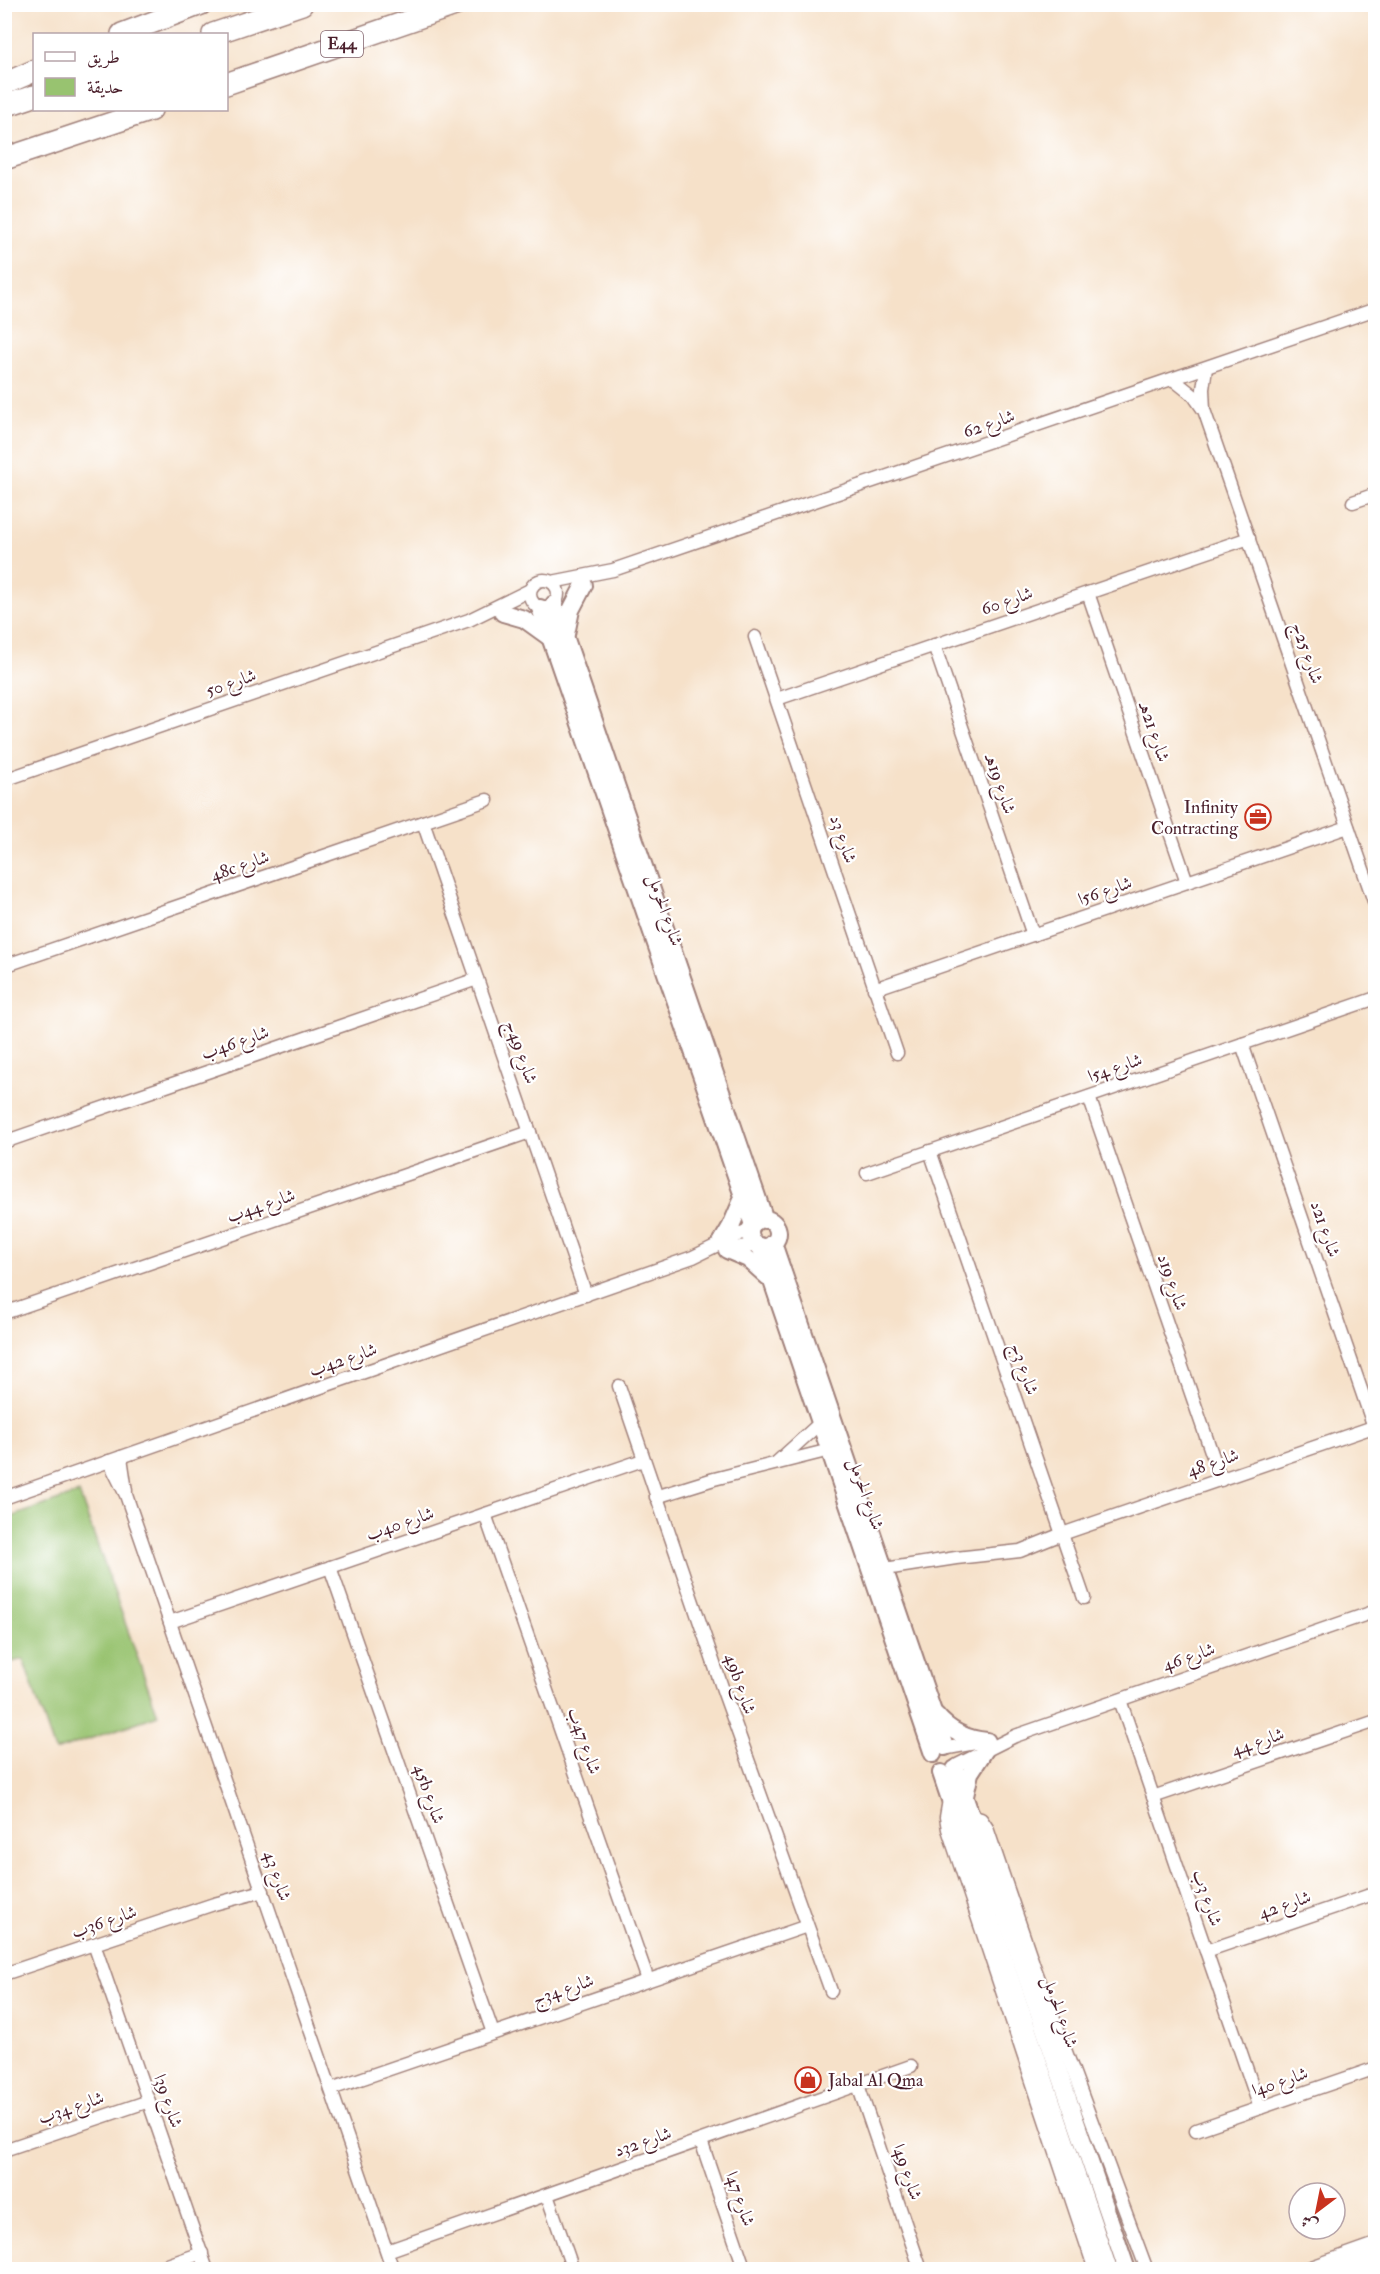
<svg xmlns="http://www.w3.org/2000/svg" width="1380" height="2274" viewBox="0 0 1380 2274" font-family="'IM FELL Double Pica',Amiri,serif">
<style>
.green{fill:#98c370;stroke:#71714e;stroke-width:1.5}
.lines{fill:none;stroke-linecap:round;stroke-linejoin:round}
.street-casing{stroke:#a0807a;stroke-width:15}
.secondary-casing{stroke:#a0807a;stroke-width:20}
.highway-casing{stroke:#a0807a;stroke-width:24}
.street{stroke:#fff;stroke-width:12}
.secondary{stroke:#fff;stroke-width:16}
.highway{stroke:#fff;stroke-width:21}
.labels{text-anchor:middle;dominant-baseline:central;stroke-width:4.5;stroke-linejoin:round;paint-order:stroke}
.shield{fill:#fff;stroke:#80626b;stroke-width:1.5}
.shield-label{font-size:16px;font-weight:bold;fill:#4a1f2b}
.street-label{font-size:18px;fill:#4a1f2b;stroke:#fff}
.poi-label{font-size:18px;fill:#4a1f2b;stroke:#fff;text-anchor:end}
</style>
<rect width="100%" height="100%" fill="#fff"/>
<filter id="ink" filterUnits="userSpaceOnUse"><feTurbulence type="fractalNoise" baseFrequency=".0167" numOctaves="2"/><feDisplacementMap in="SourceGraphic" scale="12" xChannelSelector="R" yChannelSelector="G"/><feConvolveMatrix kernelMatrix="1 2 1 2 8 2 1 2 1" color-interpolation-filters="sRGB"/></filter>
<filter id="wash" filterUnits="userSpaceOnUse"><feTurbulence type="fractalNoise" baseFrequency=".008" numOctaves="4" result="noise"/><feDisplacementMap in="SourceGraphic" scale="24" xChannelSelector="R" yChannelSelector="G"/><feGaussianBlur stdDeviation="1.35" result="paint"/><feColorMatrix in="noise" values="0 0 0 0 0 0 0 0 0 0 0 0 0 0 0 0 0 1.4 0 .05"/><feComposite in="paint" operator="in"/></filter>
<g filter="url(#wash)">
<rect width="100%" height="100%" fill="#f6e1c9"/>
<path class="green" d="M79 1493 158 1715 55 1751 23 1659 5 1664V1519Z"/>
</g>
<g filter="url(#ink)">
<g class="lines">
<g class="street-casing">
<g id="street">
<path d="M1206 368 1203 389 1204 410 1376 907"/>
<path d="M1174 380 1194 396 1203 409"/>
<path d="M1353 502 1376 494"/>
<circle cx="544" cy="594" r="14"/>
<path d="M552 582 613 570 1376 309"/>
<path d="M1088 593 1187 882"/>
<path d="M755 637 897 1053"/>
<path d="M934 645 1033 935"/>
<path d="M777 699 1249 538"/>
<path d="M4 780 469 620 530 590"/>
<path d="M423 822 586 1295"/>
<path d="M4 966 487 800"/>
<path d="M874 989 1348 827"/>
<path d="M1242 1044 1374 1427"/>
<path d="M1089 1097 1221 1480"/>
<path d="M4 1142 477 979"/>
<path d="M930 1151 1084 1598"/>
<path d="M867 1173 1376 998"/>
<path d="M727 1250 756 1244"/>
<path d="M4 1313 530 1132"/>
<path d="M619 1386 724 1693 831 1991"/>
<path d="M121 1457 126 1491"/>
<path d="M109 1461 126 1495 393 2270"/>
<path d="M776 1463 820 1423"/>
<path d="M656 1497 714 1479 830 1450"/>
<path d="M4 1498 693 1257 750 1229"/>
<path d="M485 1514 648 1980"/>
<path d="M330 1567 493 2033"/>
<path d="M885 1569 956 1558 1020 1551 1062 1534 1376 1426"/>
<path d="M170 1622 643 1460"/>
<path d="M1120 1700 1260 2108"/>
<path d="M948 1748 981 1742"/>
<path d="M957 1765 1015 1736 1376 1611"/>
<path d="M1153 1797 1376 1721"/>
<path d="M949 1800 946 1817 948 1829 1095 2270"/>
<path d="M970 1816 981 1819 987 1828 1033 1963 1147 2270"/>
<path d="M94 1944 207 2270"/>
<path d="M1206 1951 1376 1893"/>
<path d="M4 1974 214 1904 263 1891"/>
<path d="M858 2085 921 2270"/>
<path d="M331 2089 807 1926"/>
<path d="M1196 2130 1376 2068"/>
<path d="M701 2141 745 2270"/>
<path d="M4 2150 149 2101"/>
<path d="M547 2195 573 2270"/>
<path d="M387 2251 911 2066"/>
<path d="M153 2270 202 2253"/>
<path d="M1303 2270 1376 2244"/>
</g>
</g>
<g class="secondary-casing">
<g id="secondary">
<path d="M554 604 765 1220"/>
<path d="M540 608 753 1225"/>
<path d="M503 613 524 619 549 637"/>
<path d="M566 634 571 610 584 585"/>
<circle cx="764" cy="1233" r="14"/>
<path d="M721 1243 731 1226 743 1198"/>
<path d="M773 1243 945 1747"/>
<path d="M760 1246 933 1754"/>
<path d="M727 1250 748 1259 768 1277"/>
<path d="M936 1715C949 1731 966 1739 987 1741"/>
<path d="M955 1769 1127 2270"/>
<path d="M941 1773 1109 2270"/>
<path d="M965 1796 970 1773 985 1750"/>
<path d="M1341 2270 1376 2257"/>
</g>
</g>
<g class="highway-casing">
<g id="highway">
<path d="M122 34 201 4"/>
<path d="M213 34 302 4"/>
<path d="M4 84 34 71"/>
<path d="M226 84 458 4"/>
<path d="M4 106 34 96"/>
<path d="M4 159 151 110"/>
</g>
</g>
<use href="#street" class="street"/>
<use href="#secondary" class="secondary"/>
<use href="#highway" class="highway"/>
</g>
</g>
<defs>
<g id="office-ring" transform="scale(1.35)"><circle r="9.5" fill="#fff" stroke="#c8321e" stroke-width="1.5"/><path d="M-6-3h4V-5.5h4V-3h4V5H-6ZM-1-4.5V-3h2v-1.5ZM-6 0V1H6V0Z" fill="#c8321e"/></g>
<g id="shop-ring" transform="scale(1.35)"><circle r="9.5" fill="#fff" stroke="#c8321e" stroke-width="1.5"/><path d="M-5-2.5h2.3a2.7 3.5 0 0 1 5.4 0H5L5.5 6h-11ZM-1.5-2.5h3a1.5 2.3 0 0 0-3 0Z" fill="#c8321e"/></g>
</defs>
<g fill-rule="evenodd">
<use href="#office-ring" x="1258" y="817"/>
<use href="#shop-ring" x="808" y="2080"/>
</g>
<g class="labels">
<rect class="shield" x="321" y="31" width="42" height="26" rx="4.5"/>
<g class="shield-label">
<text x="342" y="44">E44</text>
</g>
<g class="street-label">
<text transform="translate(989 424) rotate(-19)">شارع 62</text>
<text transform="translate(1007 601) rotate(-19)">شارع 60</text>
<text transform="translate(1307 653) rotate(71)">شارع 25ج</text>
<text transform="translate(231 683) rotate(-19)">شارع 50</text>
<text transform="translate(1154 732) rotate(71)">شارع 21هـ</text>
<text transform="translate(1000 784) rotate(71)">شارع 19هـ</text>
<text transform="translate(843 839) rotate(71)">شارع 3د</text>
<text transform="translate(240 866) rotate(-19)">48c شارع</text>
<text transform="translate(1105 891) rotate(-19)">شارع 56ا</text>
<text transform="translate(665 910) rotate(71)">شارع الحرمل</text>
<text transform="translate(235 1043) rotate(-19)">شارع 46ب</text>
<text transform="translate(521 1052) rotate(71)">شارع 49ج</text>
<text transform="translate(1115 1068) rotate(-19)">شارع 54ا</text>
<text transform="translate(261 1206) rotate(-19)">شارع 44ب</text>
<text transform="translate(1325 1229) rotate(71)">شارع 21د</text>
<text transform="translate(1172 1282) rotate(71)">شارع 19د</text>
<text transform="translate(343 1360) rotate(-19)">شارع 42ب</text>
<text transform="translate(1024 1369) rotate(71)">شارع 3ج</text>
<text transform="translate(1213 1463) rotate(-19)">شارع 48</text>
<text transform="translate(866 1494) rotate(71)">شارع الحرمل</text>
<text transform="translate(400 1524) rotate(-19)">شارع 40ب</text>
<text transform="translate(1189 1657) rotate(-19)">شارع 46</text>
<text transform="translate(740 1684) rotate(71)">49b شارع</text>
<text transform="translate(584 1741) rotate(71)">شارع 47ب</text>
<text transform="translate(1258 1742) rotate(-19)">شارع 44</text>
<text transform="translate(429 1794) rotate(71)">45b شارع</text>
<text transform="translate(277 1876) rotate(71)">شارع 43</text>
<text transform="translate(1207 1898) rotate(71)">شارع 3ب</text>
<text transform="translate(1285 1905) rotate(-19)">شارع 42</text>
<text transform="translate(104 1922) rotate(-19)">شارع 36ب</text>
<text transform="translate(563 1990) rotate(-19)">شارع 34ج</text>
<text transform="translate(1060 2012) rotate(71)">شارع الحرمل</text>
<text transform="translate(1280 2082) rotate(-19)">شارع 40ا</text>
<text transform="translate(168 2101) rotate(71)">شارع 39ا</text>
<text transform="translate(71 2108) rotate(-19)">شارع 34ب</text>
<text transform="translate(643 2142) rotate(-19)">شارع 32د</text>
<text transform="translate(907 2172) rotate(71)">شارع 49ا</text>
<text transform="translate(740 2199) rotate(71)">شارع 47ا</text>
</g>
<g class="poi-label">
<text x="1238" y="807">Infinity<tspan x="1238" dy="21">Contracting</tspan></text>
<text x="828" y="2080" text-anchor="start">Jabal Al Qma</text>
</g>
</g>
<rect width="1380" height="2274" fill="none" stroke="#fff" stroke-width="24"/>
<rect x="33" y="33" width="195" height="78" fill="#ffffff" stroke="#b7a5aa" stroke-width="1.5"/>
<rect x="45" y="52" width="30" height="9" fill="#ffffff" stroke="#b7a5aa" stroke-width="1.5"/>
<text x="87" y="63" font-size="18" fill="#4a1f2b">طريق</text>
<rect x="45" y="78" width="30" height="18" fill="#98c370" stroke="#b7a5aa" stroke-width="1.5"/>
<text x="87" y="93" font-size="18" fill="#4a1f2b">حديقة</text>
<g transform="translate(1317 2211) rotate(212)"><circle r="28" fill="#ffffff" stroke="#b7a5aa" stroke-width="1.5"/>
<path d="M0-4.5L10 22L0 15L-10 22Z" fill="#c8321e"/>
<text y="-9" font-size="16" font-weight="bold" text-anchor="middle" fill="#4a1f2b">ش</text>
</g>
</svg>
